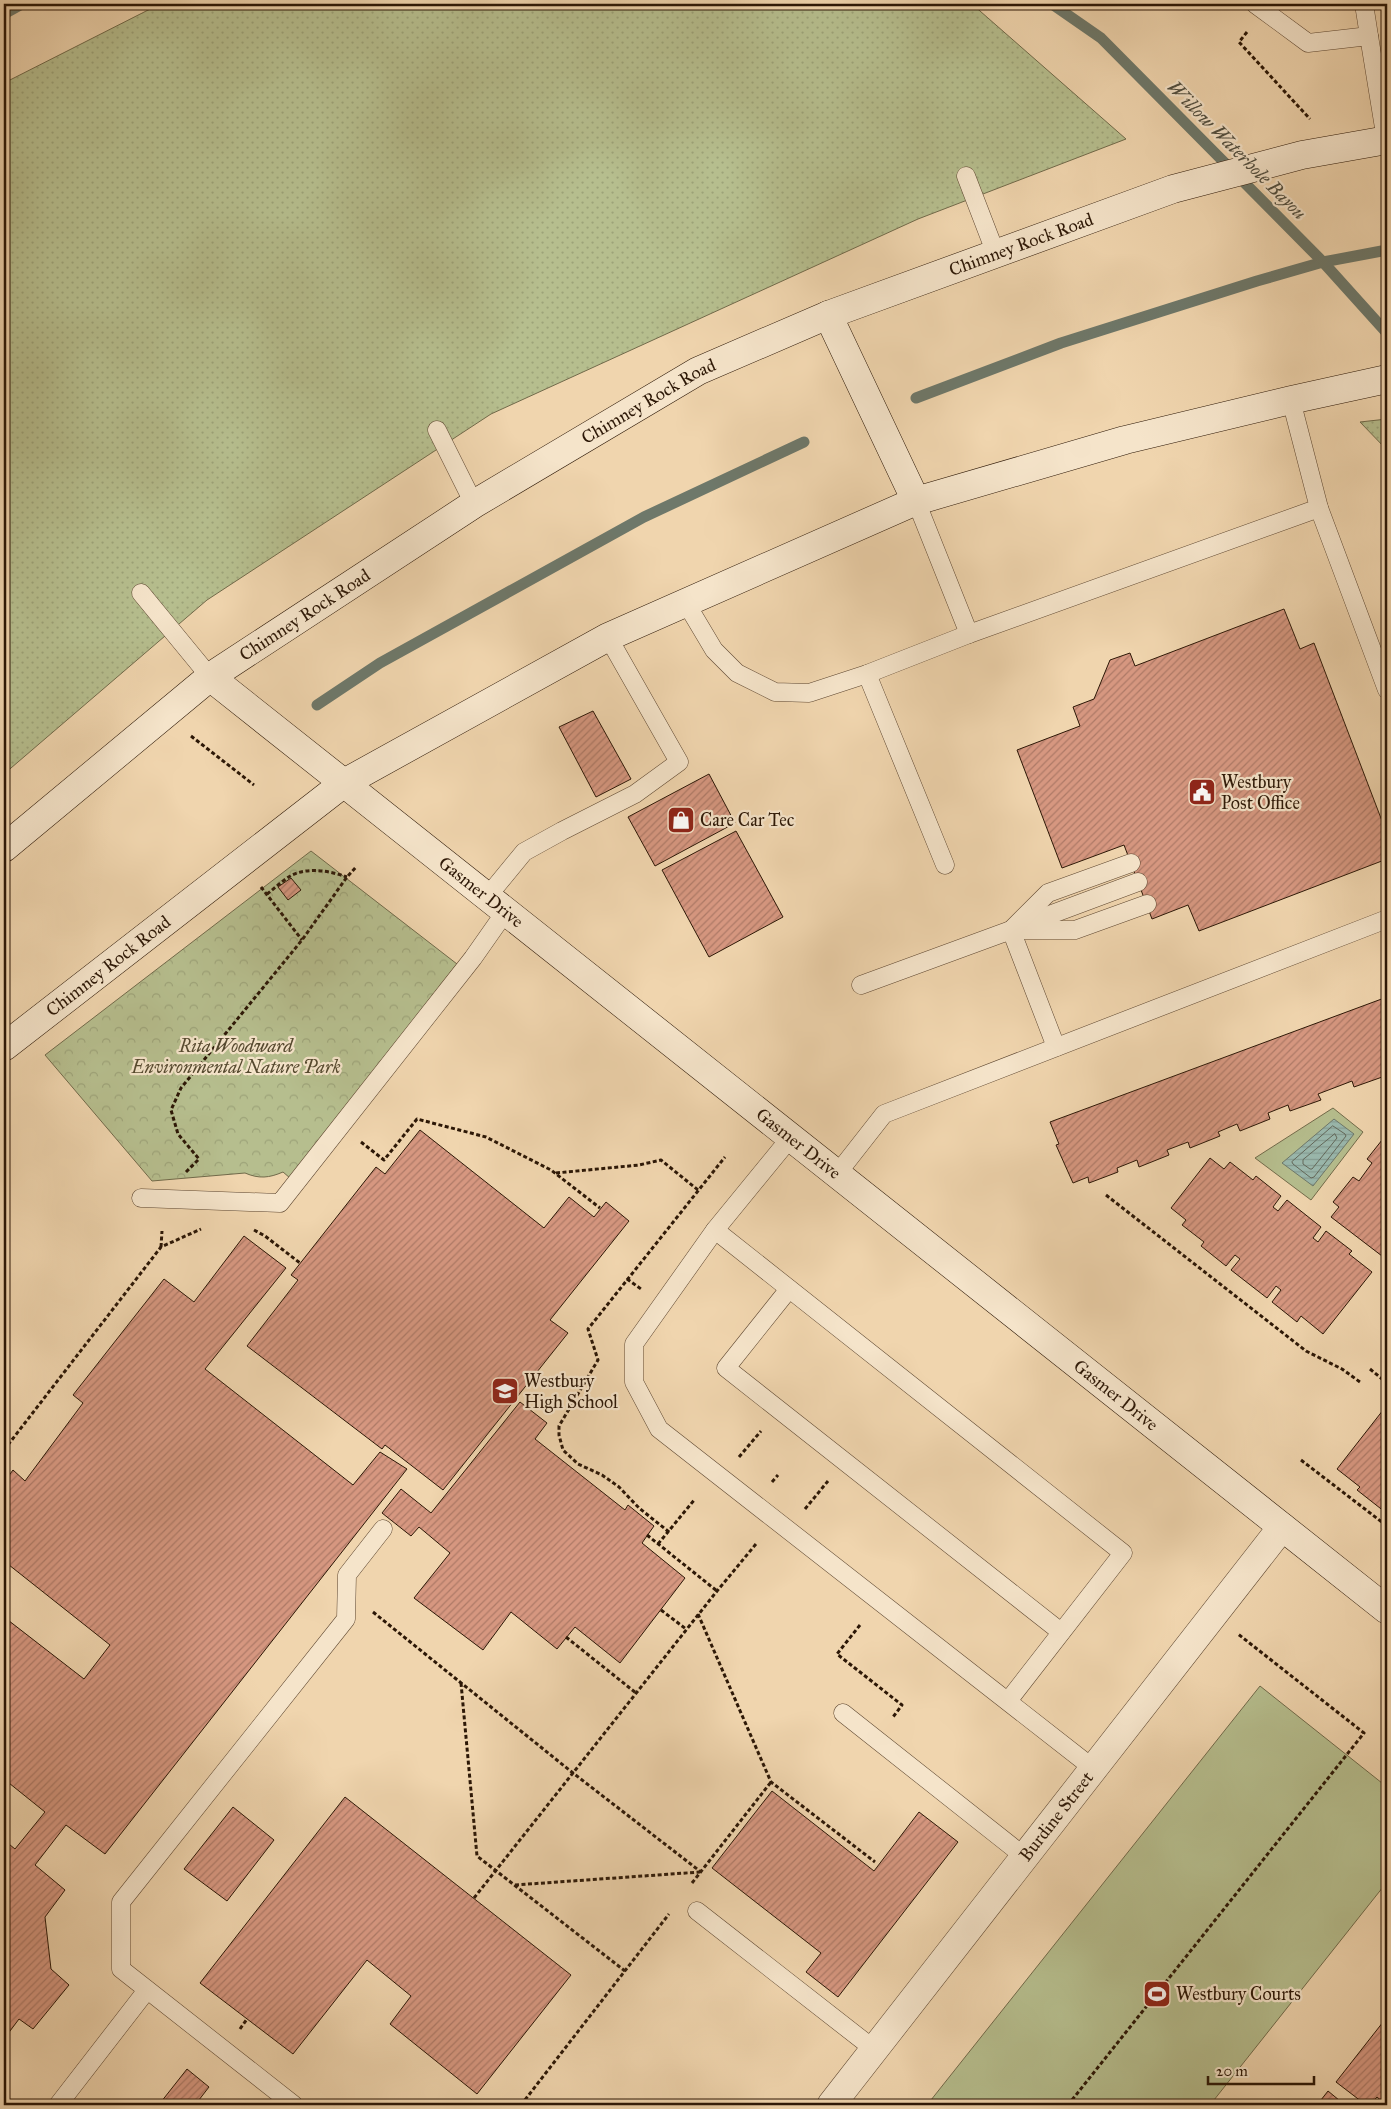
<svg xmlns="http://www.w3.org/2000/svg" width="1391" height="2109" viewBox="0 0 1391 2109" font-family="'IM FELL Great Primer',serif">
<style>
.grass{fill:url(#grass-dots);stroke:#716a4a}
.park{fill:url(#park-crowns);stroke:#716a4a}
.pitch{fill:#b6be8e;stroke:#716a4a}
.water{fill:url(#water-rules);stroke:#6e786a}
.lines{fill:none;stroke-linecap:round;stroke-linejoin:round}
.shore{stroke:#63685a;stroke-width:1}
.stream{stroke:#6e786a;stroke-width:11}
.building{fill:url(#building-hatch);stroke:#2c1706}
.lane-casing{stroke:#5d4630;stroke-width:19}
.street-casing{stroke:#5d4630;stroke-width:29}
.secondary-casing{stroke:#2c1706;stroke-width:29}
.path{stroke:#2c1706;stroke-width:3;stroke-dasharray:4 2.5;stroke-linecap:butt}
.lane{stroke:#f5e4ca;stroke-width:18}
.street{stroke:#f5e4ca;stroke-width:28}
.secondary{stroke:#f5e4ca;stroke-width:28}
.labels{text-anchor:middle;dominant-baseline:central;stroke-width:4.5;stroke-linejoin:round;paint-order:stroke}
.street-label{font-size:18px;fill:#2c1706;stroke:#f5e4ca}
.poi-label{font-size:18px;fill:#2c1706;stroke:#f5e4ca;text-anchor:start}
.park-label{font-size:18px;font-style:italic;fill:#55492f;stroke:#f5e4ca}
.water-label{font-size:19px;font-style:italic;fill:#524f40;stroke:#f5e4ca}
</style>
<defs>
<pattern id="grass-dots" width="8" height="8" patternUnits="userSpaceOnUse" patternTransform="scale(1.25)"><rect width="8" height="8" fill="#b6be8e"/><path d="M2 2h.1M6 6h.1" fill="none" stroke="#9da379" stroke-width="1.8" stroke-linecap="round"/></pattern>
<pattern id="park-crowns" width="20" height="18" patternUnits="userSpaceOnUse" patternTransform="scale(1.25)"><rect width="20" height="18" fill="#b6be8e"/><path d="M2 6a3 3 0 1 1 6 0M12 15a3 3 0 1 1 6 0" fill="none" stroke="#9da379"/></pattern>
<pattern id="water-rules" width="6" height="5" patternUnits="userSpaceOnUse" patternTransform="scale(1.25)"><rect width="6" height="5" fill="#9ab8ad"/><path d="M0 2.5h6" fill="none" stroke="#859d93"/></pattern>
<pattern id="building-hatch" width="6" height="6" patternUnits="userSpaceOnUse" patternTransform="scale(1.25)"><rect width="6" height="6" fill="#d69780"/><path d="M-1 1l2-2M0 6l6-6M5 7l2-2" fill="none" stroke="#ae7a67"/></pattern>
</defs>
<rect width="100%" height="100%" fill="#f0d5ae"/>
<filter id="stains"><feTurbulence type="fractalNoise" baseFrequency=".004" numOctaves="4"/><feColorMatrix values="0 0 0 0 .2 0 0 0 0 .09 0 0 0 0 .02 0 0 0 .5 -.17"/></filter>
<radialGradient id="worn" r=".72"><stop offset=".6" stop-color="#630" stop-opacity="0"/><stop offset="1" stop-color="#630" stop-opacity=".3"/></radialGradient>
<g class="grass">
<path d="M160 4H972L1126 139 918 219 491 414 207 600 4 774V83Z"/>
<path d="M1387 419V450L1360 422Z"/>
</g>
<path class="park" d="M311 851 457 964 290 1178 283 1172C269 1178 259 1179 245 1173L152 1181 45 1055Z"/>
<g class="pitch">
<path d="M1333 1108 1363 1132 1311 1200 1255 1158Z"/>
<path d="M1260 1686 1387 1787V1882L1210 2105H927Z"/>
</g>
<path class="water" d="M1334 1119 1354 1134 1313 1186 1282 1163Z"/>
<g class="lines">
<g class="shore">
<path d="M1333 1126 1345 1134 1346 1136 1314 1177 1311 1178 1293 1164 1292 1162Z"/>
<path d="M1335 1134 1337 1138 1312 1169H1310L1303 1164V1160Z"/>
</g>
<g class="stream">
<path d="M1052 4 1101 38 1323 262 1387 333"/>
<path d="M4 14 22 4"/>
<path d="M916 398 1061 343 1257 281 1323 262 1387 250"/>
<path d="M317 705 380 663 644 517 804 442"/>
</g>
</g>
<g class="building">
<path d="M1284 609 1300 649 1314 643 1387 834V859L1199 931 1188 905 1152 919 1124 845 1062 868 1017 750 1080 726 1073 707 1094 699 1110 660 1130 653 1135 666Z"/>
<path d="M593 711 631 779 596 797 559 727Z"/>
<path d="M709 774 735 823 655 866 628 817Z"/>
<path d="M736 831 783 917 709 957 662 870Z"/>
<path d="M291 878 301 890 288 900 278 887Z"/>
<path d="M1387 997V1068L1383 1070 1385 1076 1354 1087 1352 1081 1318 1094 1321 1100 1290 1111 1288 1105 1268 1113 1270 1119 1240 1131 1237 1124 1218 1132 1220 1136 1190 1148 1188 1142 1167 1150 1169 1155 1139 1167 1137 1160 1117 1168 1118 1172 1089 1183 1088 1177 1073 1183 1056 1145 1059 1144 1050 1122Z"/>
<path d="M420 1130 544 1228 569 1197 594 1217 606 1202 629 1221 550 1320 568 1333 443 1490 385 1445 382 1449 247 1346 298 1280 291 1275 376 1167 385 1174Z"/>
<path d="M1386 1135 1387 1250 1382 1256 1331 1217 1339 1207 1333 1202 1353 1177 1359 1181 1372 1163 1367 1159Z"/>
<path d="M1210 1158 1224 1169 1230 1162 1253 1180 1256 1176 1281 1196 1273 1207 1278 1211 1287 1200 1321 1227 1313 1238 1318 1242 1326 1231 1352 1251 1349 1254 1372 1272 1323 1334 1301 1316 1297 1322 1272 1302 1281 1290 1276 1286 1267 1298 1231 1270 1240 1259 1235 1255 1226 1266 1201 1246 1204 1242 1182 1225 1186 1220 1171 1208Z"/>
<path d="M244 1236 286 1268 205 1369 353 1485 380 1452 407 1469 105 1854 66 1825 35 1865 65 1890 45 1917 51 1969 69 1985 33 2029 19 2019 4 2039V1840L15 1849 45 1812 4 1779V1617L84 1679 110 1645 4 1561V1482L13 1470 25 1481 83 1403 73 1395 164 1279 194 1302Z"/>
<path d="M520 1402 547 1423 535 1439 625 1510 628 1505 654 1526 642 1543 685 1578 620 1663 575 1627 557 1649 511 1612 483 1650 414 1598 450 1553 419 1527 411 1536 382 1513 401 1489 431 1513Z"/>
<path d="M1387 1405V1509L1385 1512 1357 1490 1360 1487 1337 1469Z"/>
<path d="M772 1791 874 1871 919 1812 958 1842 838 1997 806 1972 821 1953 712 1868Z"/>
<path d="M345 1797 571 1975 477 2094 390 2024 411 1996 367 1960 293 2054 200 1983Z"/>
<path d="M233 1807 274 1840 227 1901 184 1869Z"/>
<path d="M1387 2017V2099L1384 2103 1377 2097 1370 2105H1366L1336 2082Z"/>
<path d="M187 2069 209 2087 195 2105H166L161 2102Z"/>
<path d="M1328 2091 1345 2105H1317Z"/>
</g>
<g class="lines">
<g class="lane-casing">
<g id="lane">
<path d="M1255 4 1308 43 1369 36 1386 140"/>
<path d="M1364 4 1369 36"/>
<path d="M966 176 996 254"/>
<path d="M437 430 474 504"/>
<path d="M916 501 969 634 1319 508 1291 400"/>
<path d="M1319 508 1387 690"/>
<path d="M141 593 210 677"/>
<path d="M686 603 714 650 737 673 775 692 809 693 867 674 969 634"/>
<path d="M867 674 945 865"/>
<path d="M487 897 524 852 562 831 635 794 679 762 608 637"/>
<path d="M1020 926 1138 882"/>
<path d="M1011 930H1075L1147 904"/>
<path d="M1011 930 1048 893 1131 863"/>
<path d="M861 985 1011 930 1056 1047"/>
<path d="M791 1137 715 1230 634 1344V1382L659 1429 1094 1769"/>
<path d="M837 1174 884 1114 1387 919"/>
<path d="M141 1198 280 1203 473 958 506 911"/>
<path d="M715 1230 1123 1553 1008 1701"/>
<path d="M789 1289 726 1368 1061 1632"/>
<path d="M843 1713 1025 1857"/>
<path d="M697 1911 875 2050"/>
<path d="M58 2105 147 1990"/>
<path d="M294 2105 121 1969V1902L346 1619 347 1575 383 1529"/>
</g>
</g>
<g class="street-casing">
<g id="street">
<path id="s1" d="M831 2105 1282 1527"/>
</g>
</g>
<g class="secondary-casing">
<g id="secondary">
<path d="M828 315 916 501"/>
<path id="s2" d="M210 677 1387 1610"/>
<path id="s3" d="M4 848 210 677 474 504 698 371 828 315 1173 189 1302 155 1387 140"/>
<path id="s4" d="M4 1047 344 783 608 637 916 501 1125 440 1291 400 1387 379"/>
</g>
</g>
<g class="path">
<path d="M1247 32 1239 42 1310 119"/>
<path d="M191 736 254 785"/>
<path d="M261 887 302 940"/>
<path d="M267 894C275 888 283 880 292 875 309 867 330 871 347 877"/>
<path d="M361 1142 384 1160 417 1119 486 1137 551 1170 600 1208"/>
<path d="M186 1172 199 1159 178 1134 171 1110 181 1088 302 940 347 877 356 867"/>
<path d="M556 1173 639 1165 661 1160 698 1190"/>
<path d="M1106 1195 1306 1351 1342 1369 1360 1382"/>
<path d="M254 1230 265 1236 300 1263"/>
<path d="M161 1247 162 1231"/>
<path d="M627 1279 641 1289"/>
<path d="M1370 1369 1387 1383"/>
<path d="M4 1450 161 1247 201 1229"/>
<path d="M739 1457 761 1431"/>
<path d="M1301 1460 1387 1526"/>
<path d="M772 1482 778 1475"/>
<path d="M805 1509 828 1481"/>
<path d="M669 1532 639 1508 619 1487 602 1475 578 1464 563 1450 559 1435V1426L598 1360 588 1329 725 1157"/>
<path d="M647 1535 717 1591"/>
<path d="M658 1544 695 1499"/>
<path d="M661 1610 686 1629"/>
<path d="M373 1612 573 1773 701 1872"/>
<path d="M698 1614 771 1782 875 1862"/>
<path d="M860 1625 837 1654 902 1705 893 1717"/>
<path d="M566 1637 636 1693"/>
<path d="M461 1683 477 1856 625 1971"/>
<path d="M692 1883 771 1782"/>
<path d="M515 1885 700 1872"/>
<path d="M474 1898 717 1591 756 1544"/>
<path d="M240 2029 247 2019"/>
<path d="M521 2105 669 1914"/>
<path d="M1068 2105 1364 1733 1238 1634"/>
</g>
<use href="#lane" class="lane"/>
<use href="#street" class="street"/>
<use href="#secondary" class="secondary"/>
</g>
<defs>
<g id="civic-square" transform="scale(1.4375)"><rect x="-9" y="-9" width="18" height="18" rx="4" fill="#8f2418" stroke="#f5e4ca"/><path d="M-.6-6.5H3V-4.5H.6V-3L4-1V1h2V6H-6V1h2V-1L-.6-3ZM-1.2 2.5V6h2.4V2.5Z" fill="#fff"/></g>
<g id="shop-square" transform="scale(1.4375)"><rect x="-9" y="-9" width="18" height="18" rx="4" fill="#8f2418" stroke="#f5e4ca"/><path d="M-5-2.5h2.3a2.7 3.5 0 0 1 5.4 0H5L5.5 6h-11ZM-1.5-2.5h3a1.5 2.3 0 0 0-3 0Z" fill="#fff"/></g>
<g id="school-square" transform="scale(1.4375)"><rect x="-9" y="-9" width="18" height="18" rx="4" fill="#8f2418" stroke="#f5e4ca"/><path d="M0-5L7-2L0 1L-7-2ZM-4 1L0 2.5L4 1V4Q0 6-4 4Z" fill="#fff"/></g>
<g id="stadium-square" transform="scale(1.4375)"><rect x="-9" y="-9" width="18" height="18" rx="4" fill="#8f2418" stroke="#f5e4ca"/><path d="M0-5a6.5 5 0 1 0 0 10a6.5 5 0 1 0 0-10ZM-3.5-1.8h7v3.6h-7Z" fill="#fff"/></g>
</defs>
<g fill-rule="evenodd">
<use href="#civic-square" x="1202" y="792"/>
<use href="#shop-square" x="681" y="820"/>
<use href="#school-square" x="505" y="1391"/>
<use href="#stadium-square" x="1157" y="1994"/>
</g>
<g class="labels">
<g class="street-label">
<text stroke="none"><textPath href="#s3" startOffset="1191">Chimney Rock Road</textPath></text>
<text stroke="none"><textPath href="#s3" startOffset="786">Chimney Rock Road</textPath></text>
<text stroke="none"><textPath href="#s3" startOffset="381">Chimney Rock Road</textPath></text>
<text stroke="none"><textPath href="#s2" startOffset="346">Gasmer Drive</textPath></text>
<text stroke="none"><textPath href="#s4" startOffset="132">Chimney Rock Road</textPath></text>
<text stroke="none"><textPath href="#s2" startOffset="751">Gasmer Drive</textPath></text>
<text stroke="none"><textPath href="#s2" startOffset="1156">Gasmer Drive</textPath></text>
<text stroke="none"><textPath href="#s1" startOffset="366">Burdine Street</textPath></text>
</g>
<g class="poi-label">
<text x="1221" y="782">Westbury<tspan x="1221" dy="21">Post Office</tspan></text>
<text x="700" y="820">Care Car Tec</text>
<text x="524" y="1381">Westbury<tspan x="524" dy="21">High School</tspan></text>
<text x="1176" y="1994">Westbury Courts</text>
</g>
<g class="park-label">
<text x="236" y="1046">Rita Woodward<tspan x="236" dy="21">Environmental Nature Park</tspan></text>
</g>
<g class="water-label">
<text transform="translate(1237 150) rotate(45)">Willow Waterhole Bayou</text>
</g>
</g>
<rect width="1391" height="2109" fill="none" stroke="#f0d5ae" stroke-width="20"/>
<rect x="5" y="5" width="1381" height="2099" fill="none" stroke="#2c1706" stroke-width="2.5"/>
<rect x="10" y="10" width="1371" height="2089" fill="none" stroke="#2c1706"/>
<path d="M1208 2076v8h106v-8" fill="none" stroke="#2c1706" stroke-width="2.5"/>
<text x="1216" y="2076" font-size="15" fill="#2c1706" stroke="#f5e4ca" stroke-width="4" paint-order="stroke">20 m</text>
<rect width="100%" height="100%" filter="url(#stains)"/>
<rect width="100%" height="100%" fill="url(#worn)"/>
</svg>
